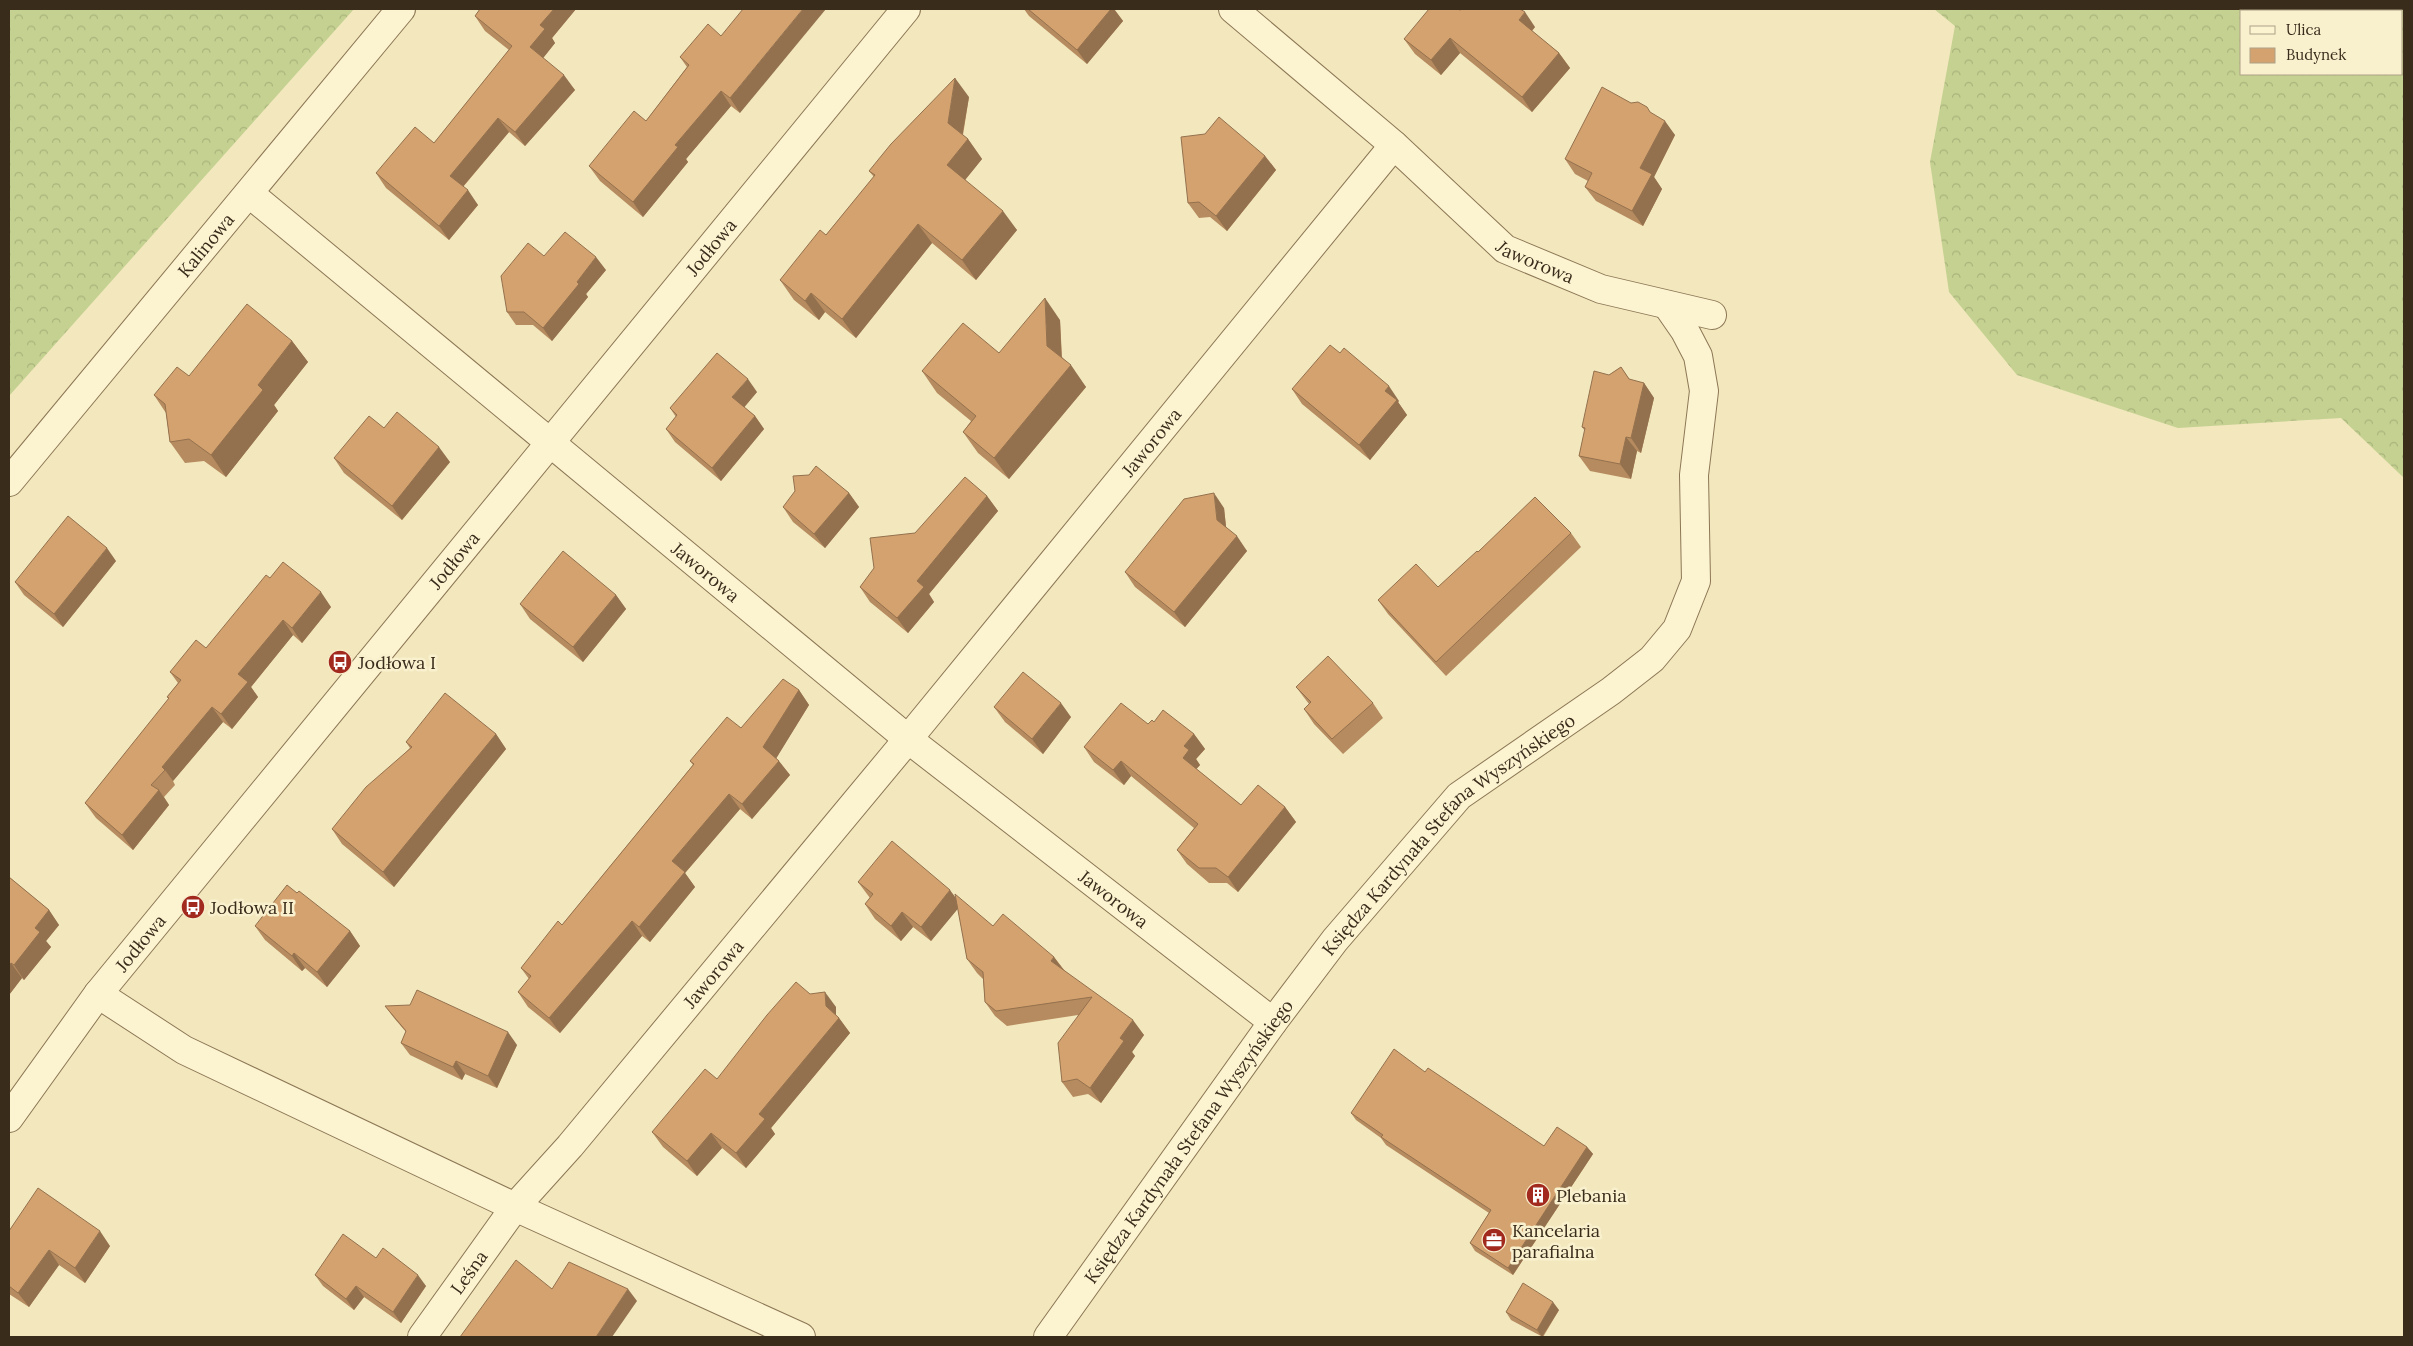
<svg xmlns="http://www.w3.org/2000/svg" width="2413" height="1346" viewBox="0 0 2413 1346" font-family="Lora,serif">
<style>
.forest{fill:url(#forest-crowns);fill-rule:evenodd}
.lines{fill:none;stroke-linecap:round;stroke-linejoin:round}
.minor-casing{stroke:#8c7754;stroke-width:30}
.minor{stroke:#fcf3d1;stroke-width:28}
.wall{fill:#b68b5f}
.shaded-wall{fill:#94714e}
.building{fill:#d4a26f;stroke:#94714e}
.labels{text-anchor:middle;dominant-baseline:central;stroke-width:5;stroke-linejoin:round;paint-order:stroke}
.street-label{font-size:18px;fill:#3a2c1b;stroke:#f9f0ce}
.poi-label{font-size:18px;fill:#3a2c1b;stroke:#f9f0ce;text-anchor:start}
</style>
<defs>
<pattern id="forest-crowns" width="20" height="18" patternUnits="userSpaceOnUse" patternTransform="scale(1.25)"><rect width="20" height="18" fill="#c4d190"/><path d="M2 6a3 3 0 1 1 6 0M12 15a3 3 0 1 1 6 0" fill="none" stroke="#a9b47c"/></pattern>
</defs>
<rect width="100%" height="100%" fill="#f2e7bd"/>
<g class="forest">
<path d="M9 9H354L9 396Z"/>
<path d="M1934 9H2404V478L2341 418 2178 428 2017 375 1949 292 1930 162 1955 26ZM2242 11H2402V74H2242Z"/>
</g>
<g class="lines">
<g class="minor-casing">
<g id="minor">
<path id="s1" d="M1233 9 1394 145 1505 249 1601 289 1712 315"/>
<path id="s2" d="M250 194 908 739 1273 1022"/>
<path id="s3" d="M9 482 401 9"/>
<path d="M98 994 184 1050 515 1207 801 1337"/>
<path id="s4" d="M9 1118 98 994 906 9"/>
<path id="s5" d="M422 1337 515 1207 570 1146 908 739 1394 145"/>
<path id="s6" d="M1048 1337 1273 1022 1335 940 1459 796 1611 691 1652 659 1677 629 1696 581 1694 475 1704 391 1698 356 1685 331 1667 305"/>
</g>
</g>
<use href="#minor" class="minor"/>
</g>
<g class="wall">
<path d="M480 9H576L552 38 555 43 543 58 575 90 525 146 509 132 463 187 478 205 449 240 386 188 376 173 434 143 509 50 485 31 475 16Z"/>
<path d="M1024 9H1114L1123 21 1087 64 1029 16Z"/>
<path d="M1460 10 1535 27 1532 31 1559 53 1570 68 1532 112 1460 53 1441 75 1415 54 1404 39Z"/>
<path d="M721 36 740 113 731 106 686 159 688 162 643 217 600 181 589 166 646 121 687 67 680 57Z"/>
<path d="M969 97 963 135 968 139 982 159 965 180 1017 230 976 280 932 243 856 338 825 312 819 320 794 300 780 280 826 235 874 177 869 171Z"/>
<path d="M1651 113 1675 135 1654 177 1662 189 1643 226 1596 201 1585 187 1588 181 1575 174 1565 159Z"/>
<path d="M1265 156 1276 170 1227 231 1210 217 1199 218 1188 203Z"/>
<path d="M544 256 606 270 586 294 588 297 552 341 533 325H516L507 312Z"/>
<path d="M1060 320 1062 357 1086 387 1009 479 978 453 963 432 971 421 937 393 922 371 999 353Z"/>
<path d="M292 341 308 362 274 405 278 411 226 477 204 461 185 463 170 442 166 413 154 395 189 376Z"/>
<path d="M1621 367 1630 380 1644 383 1654 398 1641 453 1637 451 1631 479 1590 471 1579 456 1585 431 1582 427 1609 375Z"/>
<path d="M1292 389 1399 401 1398 402 1407 415 1370 460 1302 404Z"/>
<path d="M757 392 744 407 755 416 764 429 721 481 675 442 666 429 676 417 670 408Z"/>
<path d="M384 428 450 462 402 520 344 473 334 458Z"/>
<path d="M849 493 859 507 825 548 793 522 783 507Z"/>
<path d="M987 496 998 511 929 594 934 602 908 633 870 602 860 587 915 533Z"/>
<path d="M1224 508 1226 528 1247 551 1185 627 1135 587 1125 572Z"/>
<path d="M1571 533 1581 547 1446 676 1388 614 1378 600 1438 587 1478 552Z"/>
<path d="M116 561 63 627 24 595 15 582Z"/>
<path d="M270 578 331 607 302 643 293 635 251 687 258 697 232 729 223 722 173 781 175 785 164 797 169 805 133 850 96 818 85 803 169 699 167 697 178 683 170 672 206 648Z"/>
<path d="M616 595 626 609 583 662 530 619 520 604Z"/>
<path d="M1296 687 1373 703 1383 718 1343 754 1314 724 1304 709 1309 704Z"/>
<path d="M799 690 809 705 776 758 790 775 752 819 740 809 685 873 695 887 650 942 642 936 560 1033 528 1007 518 992 529 979 521 968 562 925 693 765 690 761Z"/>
<path d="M994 707 1071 717 1043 754 1005 722Z"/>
<path d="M1154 722 1194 734 1205 749 1196 759 1200 765 1196 769 1241 805 1285 807 1296 822 1238 892 1227 883H1209L1187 864 1177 850 1194 828 1131 776 1124 785 1094 762 1084 747Z"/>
<path d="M496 734 506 749 394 887 342 844 332 829 410 748 406 742Z"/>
<path d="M9 877 49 910 59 925 46 941 51 947 24 980 22 978 9 995Z"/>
<path d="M858 882 955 897 993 926 1054 957 1065 971 1144 1035 1132 1052 1135 1056 1101 1103 1088 1094 1073 1097 1062 1082 1078 1015 1007 1026 995 1016 985 1002 983 979 977 973 967 959 958 908 931 941 913 927 901 941 875 919 865 904 870 898Z"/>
<path d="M297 893 350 931 360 946 327 987 305 968 302 971 265 940 255 926Z"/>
<path d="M810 994 836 1007V1015L839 1018 850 1033 771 1128 775 1134 746 1168 722 1148 697 1176 663 1147 652 1132 717 1079Z"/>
<path d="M385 1006 517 1045 497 1088 465 1074 462 1080 410 1055 401 1043 406 1032 394 1018Z"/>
<path d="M1425 1072 1544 1146 1587 1147 1593 1154 1513 1275 1475 1251 1470 1243 1489 1213 1386 1145 1381 1138 1356 1120 1351 1113Z"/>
<path d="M9 1231 110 1246 85 1283 59 1265 29 1307 9 1294Z"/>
<path d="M376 1258 426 1286 401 1323 364 1297 354 1310 323 1286 315 1275Z"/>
<path d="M1559 1310 1543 1337 1511 1320 1506 1312Z"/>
</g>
<g class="shaded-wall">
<path d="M554 9H576L552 38 555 43 540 62 530 47 540 25Z"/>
<path d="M803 9H826L740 113 730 98Z"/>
<path d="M1111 9H1114L1123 21 1087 64 1077 50Z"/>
<path d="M1525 12 1535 27 1529 34 1519 20Z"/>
<path d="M1450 38 1460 53 1441 75 1431 60Z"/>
<path d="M1559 53 1570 68 1532 112 1522 97Z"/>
<path d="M564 75 575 90 525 146 515 132Z"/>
<path d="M955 78 969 97 961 143 948 123Z"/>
<path d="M721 91 731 106 686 159 688 162 643 217 633 202 675 145Z"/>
<path d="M498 118 509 132 460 190 450 176Z"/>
<path d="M1665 121 1675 135 1654 177 1662 189 1643 226 1632 211 1640 168Z"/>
<path d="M968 139 982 159 961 185 947 165Z"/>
<path d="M1265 156 1276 170 1227 231 1216 216Z"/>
<path d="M468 190 478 205 449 240 439 226Z"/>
<path d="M1003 211 1017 230 976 280 962 260Z"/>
<path d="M918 224 932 243 856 338 842 319Z"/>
<path d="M596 257 606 270 586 294 588 297 552 341 543 328 577 282Z"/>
<path d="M811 293 825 312 819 320 805 301Z"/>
<path d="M1045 298 1060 320 1062 367 1047 346Z"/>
<path d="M292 341 308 362 274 405 278 411 226 477 211 455 258 385Z"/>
<path d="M1071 365 1086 387 1009 479 994 458Z"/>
<path d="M748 379 757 392 742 410 732 397Z"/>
<path d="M1644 383 1654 398 1641 453 1631 438Z"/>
<path d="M1389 386 1399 401 1398 402 1407 415 1370 460 1359 445 1385 391Z"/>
<path d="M755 416 764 429 721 481 712 468Z"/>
<path d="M1626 437 1637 451 1631 479 1620 464Z"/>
<path d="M439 447 450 462 402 520 392 506Z"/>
<path d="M849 493 859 507 825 548 814 534Z"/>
<path d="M1214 493 1224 508 1227 535 1217 520Z"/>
<path d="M987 496 998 511 929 594 934 602 908 633 897 618 917 581Z"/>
<path d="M1237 536 1247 551 1185 627 1174 612Z"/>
<path d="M107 548 116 561 63 627 54 614Z"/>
<path d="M321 592 331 607 302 643 292 628Z"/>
<path d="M616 595 626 609 583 662 573 647Z"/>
<path d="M283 620 293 635 251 687 258 697 232 729 221 714 238 674Z"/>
<path d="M799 690 809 705 774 762 763 747Z"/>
<path d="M1061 703 1071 717 1043 754 1032 739Z"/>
<path d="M212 707 223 722 173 781 165 770 162 767Z"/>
<path d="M496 734 506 749 394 887 383 872Z"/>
<path d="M1194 734 1205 749 1196 759 1200 765 1193 773 1183 758 1184 746Z"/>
<path d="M779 761 790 775 752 819 742 804Z"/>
<path d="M1121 761 1131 776 1124 785 1113 770Z"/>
<path d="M159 790 169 805 133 850 122 835Z"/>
<path d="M729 794 740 809 685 873 695 887 650 942 639 927 672 861Z"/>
<path d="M1285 807 1296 822 1238 892 1228 877Z"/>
<path d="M950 890 961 905 931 941 921 927Z"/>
<path d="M49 910 59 925 46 941 51 947 24 980 14 965 35 928Z"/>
<path d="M902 912 913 927 901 941 891 926Z"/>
<path d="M632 921 642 936 560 1033 549 1018Z"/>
<path d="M350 931 360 946 327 987 317 972Z"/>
<path d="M294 953 305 968 302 971 292 956Z"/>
<path d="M1054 957 1065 972 1051 961Z"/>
<path d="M11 963 22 978 9 995V966Z"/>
<path d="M825 992 836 1007V1021L826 1006Z"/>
<path d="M839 1018 850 1033 771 1128 775 1134 746 1168 736 1153 759 1114Z"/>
<path d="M1133 1020 1144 1035 1132 1052 1135 1056 1101 1103 1090 1088 1120 1038Z"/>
<path d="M508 1032 517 1045 497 1088 488 1076Z"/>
<path d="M456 1061 465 1074 462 1080 453 1067Z"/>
<path d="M711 1133 722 1148 697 1176 687 1161Z"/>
<path d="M1587 1147 1593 1154 1513 1275 1508 1268Z"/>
<path d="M100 1231 110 1246 85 1283 75 1268Z"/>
<path d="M49 1250 59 1265 29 1307 18 1293Z"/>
<path d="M418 1275 426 1286 401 1323 393 1312Z"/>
<path d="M356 1286 364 1297 354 1310 346 1299Z"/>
<path d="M628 1289 637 1301 612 1337H596Z"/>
<path d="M1553 1302 1559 1310 1542 1337 1537 1330Z"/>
</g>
<g class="building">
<path d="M480 9H554L540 25 545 29 530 47 564 75 515 132 498 118 450 176 468 190 439 226 376 173 415 127 434 143 512 46 475 16Z"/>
<path d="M743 9H803L730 98 721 91 675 145 678 147 633 202 589 166 634 111 646 121 689 65 680 57 708 24 721 36Z"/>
<path d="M1028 9H1111L1077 50Z"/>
<path d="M1429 9H1458L1460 10 1462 9H1520L1525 12 1519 20 1559 53 1522 97 1450 38 1431 60 1404 39Z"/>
<path d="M955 78 948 123 968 139 947 165 1003 211 962 260 918 224 842 319 811 293 805 301 780 280 820 230 826 235 875 175 869 171 891 144Z"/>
<path d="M1602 87 1631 103 1638 102 1647 107 1650 112 1665 121 1640 168 1652 174 1632 211 1585 187 1592 173 1565 159Z"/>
<path d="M1219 117 1265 156 1216 216 1199 202 1188 203 1181 137 1205 134Z"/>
<path d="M565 232 596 257 577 282 579 284 543 328 524 312H507L501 276 528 243 544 256Z"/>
<path d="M1045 298 1047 346 1071 365 994 458 963 432 976 416 922 371 963 323 999 353Z"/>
<path d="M247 304 292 341 258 385 263 390 211 455 189 439 170 442 165 404 154 395 177 367 189 376Z"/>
<path d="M1330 345 1340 353 1344 348 1389 386 1385 391 1397 400 1359 445 1292 389Z"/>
<path d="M717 353 748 379 732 397 755 416 712 468 666 429 677 415 670 408Z"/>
<path d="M1621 367 1629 379 1644 383 1631 438 1626 437 1620 464 1579 456 1585 428 1582 427 1594 371 1609 375Z"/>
<path d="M397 412 439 447 392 506 334 458 369 416 384 428Z"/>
<path d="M816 466 849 493 814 534 783 507 795 491 793 476 809 475Z"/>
<path d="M965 477 987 496 917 581 924 587 897 618 860 587 874 568 870 538 915 533Z"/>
<path d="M1214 493 1217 520 1237 536 1174 612 1125 572 1184 499Z"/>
<path d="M1535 497 1571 533 1436 662 1378 600 1416 564 1438 587 1477 551 1478 552Z"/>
<path d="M68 516 107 548 54 614 15 582Z"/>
<path d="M563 551 616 595 573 647 520 604Z"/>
<path d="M283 562 321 592 292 628 283 620 238 674 248 682 221 714 212 707 162 767 165 770 151 785 159 790 122 835 85 803 169 698 167 697 181 680 170 672 196 640 206 648 266 575 270 578Z"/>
<path d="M1328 656 1373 703 1332 739 1304 709 1311 702 1296 687Z"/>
<path d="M1023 672 1061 703 1032 739 994 707Z"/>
<path d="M783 679 799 690 763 747 779 761 742 804 729 794 672 861 685 872 639 927 632 921 549 1018 518 992 531 976 521 968 558 921 562 925 694 764 690 761 727 717 741 728Z"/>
<path d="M445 693 496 734 383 872 332 829 366 787 412 747 406 742Z"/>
<path d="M1121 703 1148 724 1152 720 1154 722 1163 710 1194 734 1184 746 1189 750 1183 758 1241 805 1258 785 1285 807 1228 877 1216 868H1199L1177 850 1198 824 1121 761 1113 770 1084 747Z"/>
<path d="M892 841 950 890 921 927 902 912 891 926 865 904 873 894 858 882Z"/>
<path d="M9 877 49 910 35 928 40 932 14 965 11 963 9 966Z"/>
<path d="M287 885 297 893 299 891 350 931 317 972 294 953 292 956 255 926Z"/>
<path d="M955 894 993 926 1003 914 1054 957 1051 961 1133 1020 1120 1038 1124 1041 1090 1088 1077 1079 1062 1082 1058 1043 1092 997 996 1011 985 1002 983 972 967 959Z"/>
<path d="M796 982 810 994 825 992 826 1006 839 1018 759 1114 765 1119 736 1153 711 1133 687 1161 652 1132 705 1069 717 1079 767 1015Z"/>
<path d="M417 990 508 1032 488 1076 456 1061 453 1067 401 1043 406 1031 385 1006 410 1005Z"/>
<path d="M1394 1049 1425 1072 1428 1068 1544 1146 1557 1127 1587 1147 1508 1268 1470 1243 1491 1210 1381 1137 1383 1135 1351 1113Z"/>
<path d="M38 1188 100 1231 75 1268 49 1250 18 1293 9 1286V1231Z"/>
<path d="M343 1234 376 1258 383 1248 418 1275 393 1312 356 1286 346 1299 315 1275Z"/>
<path d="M516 1260 552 1289 569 1262 628 1289 596 1337H460Z"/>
<path d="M1523 1283 1553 1302 1537 1330 1506 1312Z"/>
</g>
<defs>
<g id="bus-disc" transform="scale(1.25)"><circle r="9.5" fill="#a1291e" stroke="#f9f0ce"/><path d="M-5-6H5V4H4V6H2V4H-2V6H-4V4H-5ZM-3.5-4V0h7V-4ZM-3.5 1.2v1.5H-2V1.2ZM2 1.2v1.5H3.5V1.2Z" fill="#fff"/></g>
<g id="building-disc" transform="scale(1.25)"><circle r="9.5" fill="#a1291e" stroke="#f9f0ce"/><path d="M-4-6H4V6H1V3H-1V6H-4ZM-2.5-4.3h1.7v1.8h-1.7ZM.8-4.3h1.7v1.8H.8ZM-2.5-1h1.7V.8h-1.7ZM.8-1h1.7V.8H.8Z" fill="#fff"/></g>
<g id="office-disc" transform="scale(1.25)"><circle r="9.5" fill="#a1291e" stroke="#f9f0ce"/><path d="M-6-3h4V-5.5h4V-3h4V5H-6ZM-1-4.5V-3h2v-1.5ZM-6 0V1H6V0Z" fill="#fff"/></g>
</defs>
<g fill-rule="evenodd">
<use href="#bus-disc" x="340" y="662"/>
<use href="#bus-disc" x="193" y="907"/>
<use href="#building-disc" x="1538" y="1195"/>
<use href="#office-disc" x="1494" y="1240"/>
</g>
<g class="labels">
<g class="street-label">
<text stroke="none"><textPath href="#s3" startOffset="308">Kalinowa</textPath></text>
<text stroke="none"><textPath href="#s4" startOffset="1119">Jodłowa</textPath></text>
<text stroke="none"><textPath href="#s1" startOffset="396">Jaworowa</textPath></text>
<text stroke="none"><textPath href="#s5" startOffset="1155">Jaworowa</textPath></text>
<text stroke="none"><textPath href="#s4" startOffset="714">Jodłowa</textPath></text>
<text stroke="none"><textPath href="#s2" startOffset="592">Jaworowa</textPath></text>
<text stroke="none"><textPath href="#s6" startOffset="646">Księdza Kardynała Stefana Wyszyńskiego</textPath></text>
<text stroke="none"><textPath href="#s2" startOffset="1115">Jaworowa</textPath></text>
<text stroke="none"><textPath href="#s4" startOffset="219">Jodłowa</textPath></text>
<text stroke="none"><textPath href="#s5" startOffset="466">Jaworowa</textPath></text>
<text stroke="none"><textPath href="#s6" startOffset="241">Księdza Kardynała Stefana Wyszyńskiego</textPath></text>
<text stroke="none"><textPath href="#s5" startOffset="80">Leśna</textPath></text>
</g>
<g class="poi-label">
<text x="358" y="662">Jodłowa I</text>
<text x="210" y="907">Jodłowa II</text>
<text x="1556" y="1195">Plebania</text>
<text x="1512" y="1230">Kancelaria<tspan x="1512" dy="21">parafialna</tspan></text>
</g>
</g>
<rect width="2413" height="1346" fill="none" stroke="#3a2c1b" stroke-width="20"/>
<rect x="2240" y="10" width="162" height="65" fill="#f9f0ce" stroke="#ada286"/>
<rect x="2250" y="26" width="25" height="8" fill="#fcf3d1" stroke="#ada286"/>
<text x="2286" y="35" font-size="15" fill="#3a2c1b">Ulica</text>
<rect x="2250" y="48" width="25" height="15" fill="#d4a26f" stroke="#ada286"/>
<text x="2286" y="60" font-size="15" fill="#3a2c1b">Budynek</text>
</svg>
